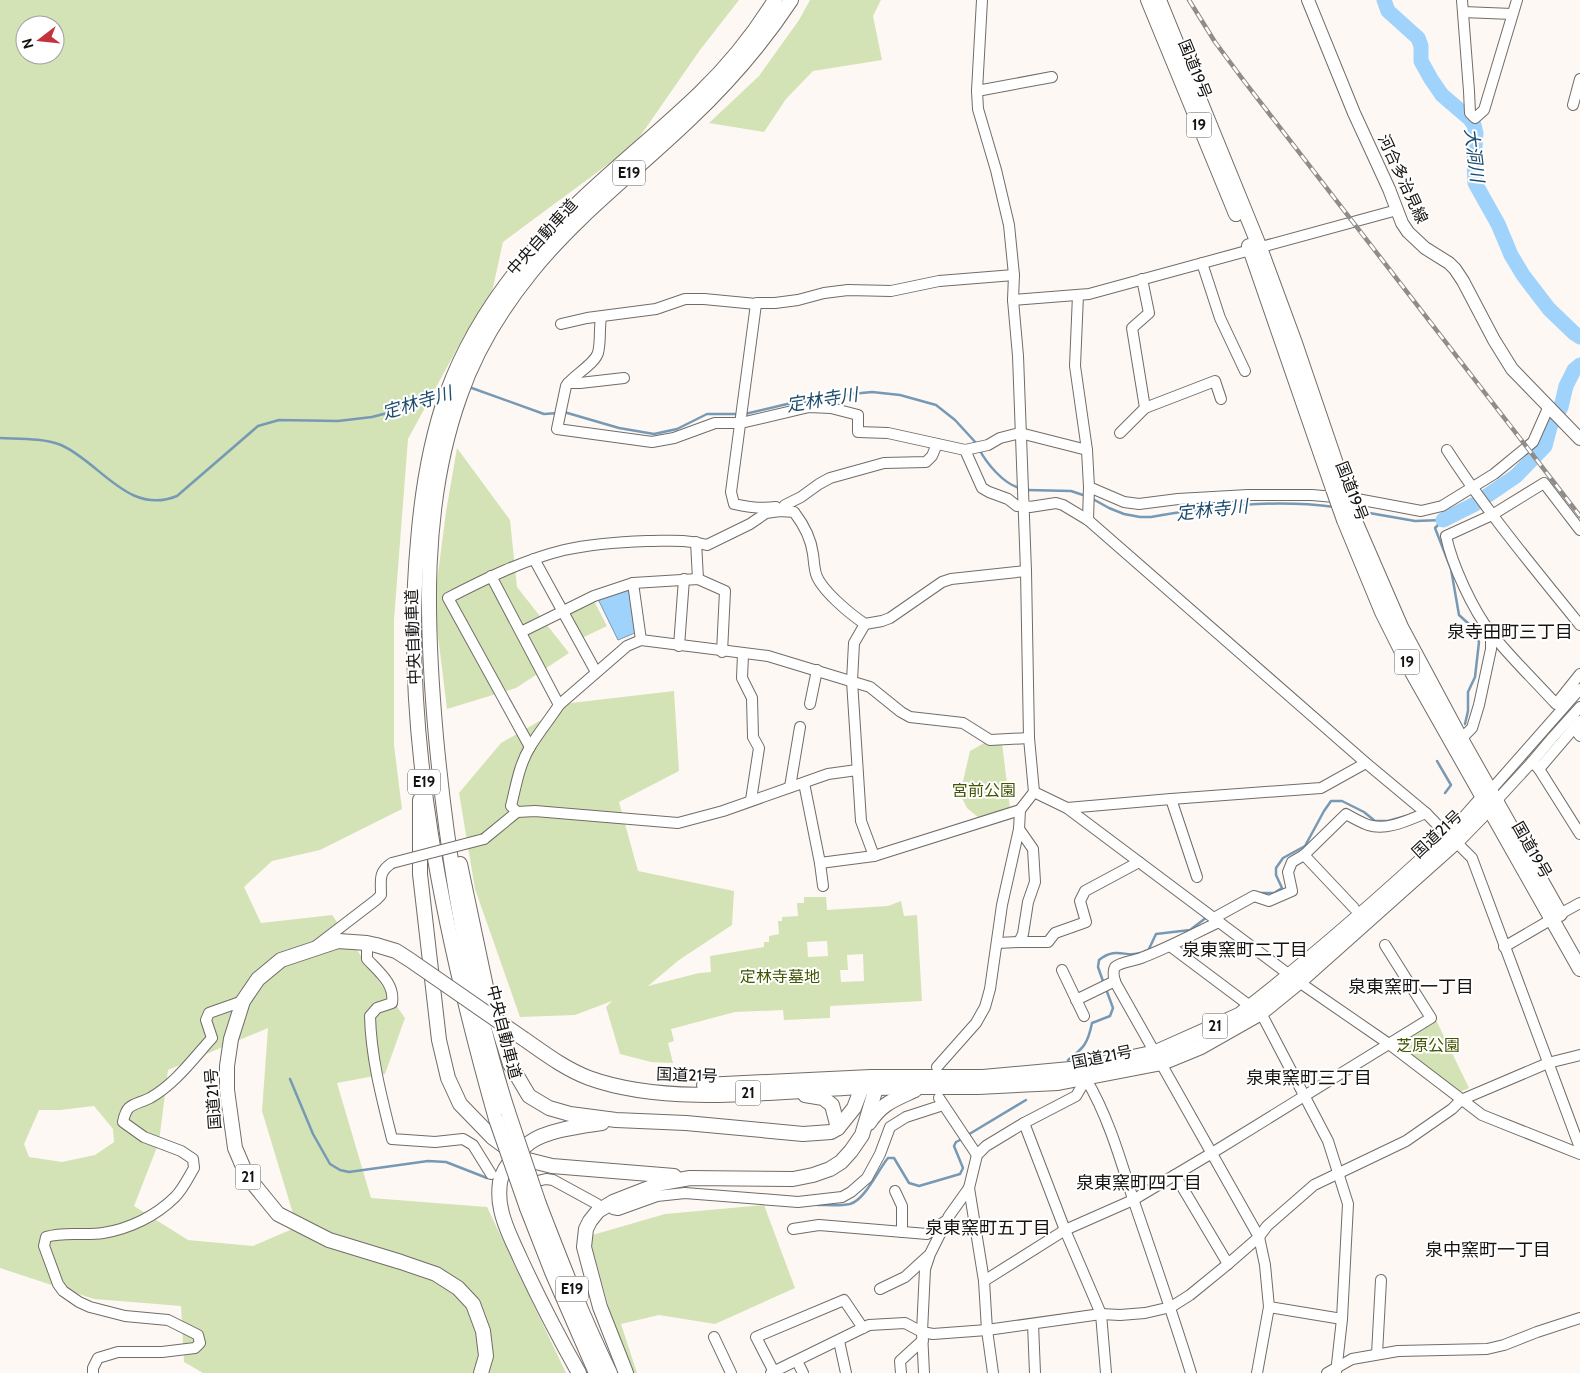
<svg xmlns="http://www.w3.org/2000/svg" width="1580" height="1373" viewBox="0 0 1580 1373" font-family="Cabin,'Noto Sans JP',sans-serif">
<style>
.green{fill:#d3e3b6;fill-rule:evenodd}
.water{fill:#9fd3fb;stroke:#7699b5}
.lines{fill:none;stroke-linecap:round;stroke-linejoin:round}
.stream{stroke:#7699b5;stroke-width:2.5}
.river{stroke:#9fd3fb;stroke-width:15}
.minor-casing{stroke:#726c67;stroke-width:12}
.major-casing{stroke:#726c67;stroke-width:14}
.highway-casing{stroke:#726c67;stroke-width:16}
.minor{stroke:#fff;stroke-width:10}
.major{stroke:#fff;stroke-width:12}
.highway{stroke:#fff;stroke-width:14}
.rail-casing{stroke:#908c89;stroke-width:4.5}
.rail{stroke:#fff;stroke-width:2.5;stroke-dasharray:8;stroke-linecap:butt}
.minor-bridge-casing{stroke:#726c67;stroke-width:12;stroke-linecap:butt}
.highway-bridge-casing{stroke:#726c67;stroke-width:16;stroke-linecap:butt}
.minor-bridge{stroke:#fff;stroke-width:10}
.highway-bridge{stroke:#fff;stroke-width:14}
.labels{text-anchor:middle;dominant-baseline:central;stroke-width:4;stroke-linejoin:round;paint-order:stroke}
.shield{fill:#fff;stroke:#5b5a58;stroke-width:1}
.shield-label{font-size:15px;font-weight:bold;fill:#151311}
.street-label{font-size:16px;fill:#151311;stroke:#fff}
.park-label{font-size:16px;fill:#425502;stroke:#fff}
.water-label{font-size:18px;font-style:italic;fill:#1d4d6e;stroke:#fff}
.neighbourhood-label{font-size:18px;fill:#151311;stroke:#fff}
</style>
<rect width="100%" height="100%" fill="#fef8f4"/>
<g class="green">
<path d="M0 0H739L700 50 634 145 503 242 490 301 465 334 408 439 394 620V745L402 809 320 850 272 861 244 887 261 923 332 915 405 1018 385 1074 337 1083 371 1198 487 1207 566 1373H203L184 1362 181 1306 94 1299 0 1268ZM25 25H55V55H25ZM268 1028 262 1111 297 1227 253 1246 188 1240 134 1206 159 1142 168 1070ZM94 1106 113 1129 114 1142 95 1155 62 1162 29 1157 24 1144 39 1110H60Z"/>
<path d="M810 0H881L873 16 882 60 813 71 786 99 764 132 709 123 759 76 799 20Z"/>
<path d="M457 448 510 520 517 587 569 653 516 688 447 709 434 604 446 512Z"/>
<path d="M594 601 607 626 582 638 567 611Z"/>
<path d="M674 691 679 771 619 802 638 871 734 891 732 925 679 960 648 986 699 973 711 972 710 956 764 947V942H769V936L779 934 778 921H782V917L798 916 797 903H804V897H826L827 910 888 906 901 901 904 916 917 915 922 1001 830 1006V1018L784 1020 783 1010 735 1012 671 1029 674 1041 668 1043 673 1063 651 1062 620 1054 606 1007 612 1001 575 1015 520 1017 475 889 459 793 501 743 571 703ZM827 941 828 956 808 957 807 942ZM863 954 864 981 841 982 840 970H848L847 955Z"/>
<path d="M986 742 1002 743 1010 808 979 818 967 808 960 794 970 751Z"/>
<path d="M1436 1020 1469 1088 1460 1092 1398 1046 1399 1041Z"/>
<path d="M764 1205 795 1288 715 1324 659 1315 621 1324 637 1373H633L614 1326 589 1236 665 1214Z"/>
</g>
<path class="water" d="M631 586 637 632 618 640 598 599Z"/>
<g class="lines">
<g class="stream">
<path d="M469 387 544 414 559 413"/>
<path d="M564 412 619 428 654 434 677 429 707 414H740"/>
<path d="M745 414 787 404 834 399 851 394 872 392 900 395 936 405 955 420 977 444"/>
<path d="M0 438C19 439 43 438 61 445 100 462 128 516 177 496L258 426 279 420 338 421 372 417 418 405 440 397"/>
<path d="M979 449C987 464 1003 483 1019 488"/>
<path d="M1027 490 1071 491 1086 496"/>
<path d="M1091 498 1109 508 1124 514 1140 517H1151C1212 506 1273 499 1335 507"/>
<path d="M1358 511 1415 521 1443 520"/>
<path d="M1443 520 1435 528 1451 569 1459 615 1470 625 1479 642 1475 677 1468 692V711L1465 724"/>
<path d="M1437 761 1451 785 1445 793"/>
<path d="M1259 893H1274L1282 888 1276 875V868L1283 858 1305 846 1324 811 1331 801H1342L1364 812 1375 821H1388L1406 816"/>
<path d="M1145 951H1148L1156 934 1190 930 1207 917"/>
<path d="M1104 984 1098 967 1099 960C1116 946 1126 958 1140 953"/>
<path d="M1068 1060C1084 1048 1088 1043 1092 1023L1110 1016 1113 1008 1106 989"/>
<path d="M290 1079 313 1134 330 1164 340 1170 349 1172 428 1161 446 1162 487 1178"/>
<path d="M966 1136 1026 1100"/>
<path d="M818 1205C828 1205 840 1206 850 1204 865 1200 878 1170 888 1158H894L909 1183 919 1186 960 1174 963 1168 954 1146 956 1142 962 1139"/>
</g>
<g class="river">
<path d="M1384 0 1388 11 1418 38 1421 46V61L1431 79 1442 95 1470 119 1474 125 1476 133 1474 161 1475 183 1498 224 1511 255 1523 275 1549 309 1574 333 1580 337"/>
<path d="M1443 520 1475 504 1516 476 1545 446 1550 427 1561 407 1566 386 1574 370 1580 365"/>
</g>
<g class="minor-casing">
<g id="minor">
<path d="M1462 0 1469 91 1470 113 1475 118 1484 110 1517 0"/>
<path d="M1463 12 1512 14"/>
<path d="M977 91 1052 77"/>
<path d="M1573 105 1580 79"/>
<path d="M1202 263 1220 318 1245 371"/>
<path d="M1078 295 1075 366 1087 450 1089 487 1088 520"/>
<path d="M1013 300 1089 294 1397 210"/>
<path d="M756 304 731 492 734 504C747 507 762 509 776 507"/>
<path d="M601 318C599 329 601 341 598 353 594 365 573 375 566 386L557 429 652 442 674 438 715 423H741L809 407 831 408 858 415V432L888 433 965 450 988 445 1000 438 1020 433 1087 450"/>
<path d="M561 324 587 318 656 309 685 299H704L756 304 757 303H775L798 300 824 293 848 290 891 291 939 281 1014 275"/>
<path d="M568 383H580L624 378"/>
<path d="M1145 408 1215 381 1221 399"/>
<path d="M1120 433 1145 408 1132 328 1149 313 1142 279"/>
<path d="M965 450 982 488 989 492 1008 499 1017 506 1021 505 1030 507 1056 503 1063 505 1088 520 1366 763 1426 813 1448 836"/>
<path d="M1447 450C1487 512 1534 568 1580 625"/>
<path d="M1089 487 1124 502 1139 504 1178 499 1248 495H1312L1357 499 1421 511 1442 506 1494 474 1533 442 1549 406"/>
<path d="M780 511 785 505 801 497 819 484 830 478 884 463 926 462 932 456 937 444"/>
<path d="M1580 530 1544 483 1492 515 1446 536C1452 565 1473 610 1491 633 1511 658 1535 681 1556 704L1580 674"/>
<path d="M696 542 698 579"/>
<path d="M534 559 596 672"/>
<path d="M491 576 559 705 627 646 641 640 768 656 870 687 901 712 910 717 963 723 990 740 1029 738"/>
<path d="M633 583 641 640"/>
<path d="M865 624 854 643 852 681 861 821 874 856"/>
<path d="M521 632 594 596 633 583 698 579 725 591 722 652"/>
<path d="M679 646 684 579"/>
<path d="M743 654 742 678 752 698 753 737 759 748 751 800"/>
<path d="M810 704 817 670"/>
<path d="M1574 728 1580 736"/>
<path d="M1461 739 1472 728 1479 705 1491 649V632"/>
<path d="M530 747 448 598C485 579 523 560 564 550 591 544 619 542 647 541 670 541 685 539 707 545L750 524 766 513 780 511 794 512C804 525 811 538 813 554 814 561 814 567 816 574 821 590 850 614 865 624L882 621 890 618 942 582 951 579 1026 571"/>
<path d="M1532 762 1539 769 1580 834"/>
<path d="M1539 769 1580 721"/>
<path d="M804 783 820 863 823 886"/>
<path d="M790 787 800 727"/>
<path d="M1491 790 1580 689"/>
<path d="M1034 792 1067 808 1299 982 1389 1044 1482 1115 1580 1154"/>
<path d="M1171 799 1197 877"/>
<path d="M1497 800 1532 762 1553 737 1580 707"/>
<path d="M1067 808 1171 799 1321 788 1366 763"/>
<path d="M517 812 511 806C516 786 519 765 530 747 539 732 550 719 559 705"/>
<path d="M1019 829 1033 849 1035 882 1028 902 1023 934 1019 942"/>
<path d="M484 839 517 812 535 811 678 823 723 811 828 774 857 770"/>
<path d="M1456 842 1472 858 1580 1148"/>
<path d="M1304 855 1354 908"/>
<path d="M820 863 874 856 1020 810 1034 792 1029 738 1026 571 1018 356 1013 300 1014 275 1009 225 996 170 978 109 977 91 982 0"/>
<path d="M1560 914 1580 903"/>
<path d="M1214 918 1254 896 1269 901 1292 891 1288 872 1292 862 1304 855 1346 814C1353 818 1360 822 1368 825 1387 831 1408 820 1426 813"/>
<path d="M1219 922C1193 934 1168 948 1141 958 1134 961 1120 962 1115 967 1112 972 1114 977 1115 982L1259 1237 1265 1265 1269 1307 1257 1373"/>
<path d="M367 943V959C379 972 395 984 392 1003L377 1008 370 1016C371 1058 382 1099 392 1139L435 1142 463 1139 473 1145 491 1174"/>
<path d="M997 943 1019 942H1048L1055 933 1086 922 1080 901 1085 891 1139 862"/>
<path d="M316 946 376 900 381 895C381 880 378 872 392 863"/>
<path d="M1170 946 1250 1006"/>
<path d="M1504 947 1552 919"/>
<path d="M1062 970 1084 1016"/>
<path d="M1076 1000 1115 981"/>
<path d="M1261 1013 1328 1141 1348 1204 1342 1319 1336 1373"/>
<path d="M937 1067 976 1023 985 1007 990 989 1002 905 1019 829 1020 810"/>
<path d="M939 1098 977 1155"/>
<path d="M1024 1123 1065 1230 1101 1314 1106 1373"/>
<path d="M1175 1175 1228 1264"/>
<path d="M525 1184 546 1179 553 1180 597 1204"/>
<path d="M895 1191 902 1206V1232"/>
<path d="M613 1209 618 1210 657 1196 685 1193 798 1202 842 1197 851 1192 867 1178 880 1154 890 1127 906 1117 943 1105"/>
<path d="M793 1229 819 1225 927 1234 944 1222"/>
<path d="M984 1281 1065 1230 1133 1200 1212 1153 1431 1018 1385 945"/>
<path d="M880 1289 905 1277 928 1256"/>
<path d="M1269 1307 1342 1319"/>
<path d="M1033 1324 1035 1373"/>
<path d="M714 1337 731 1373"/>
<path d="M839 1341 846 1373"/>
<path d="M1377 1354 1381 1280"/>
<path d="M797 1361 803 1373"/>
<path d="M774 1372 756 1337 844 1300 863 1328"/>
<path d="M93 1373V1368L98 1358 118 1352H162L195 1348 200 1343 198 1335 168 1320 125 1316 90 1307 79 1302 63 1291 58 1284 44 1246 46 1237C65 1231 84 1236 103 1233 129 1229 156 1216 175 1197 183 1189 188 1178 194 1168L193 1159 181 1151 144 1137 123 1122C127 1102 134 1106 150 1098 175 1084 193 1059 212 1038L206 1020 209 1013 243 1001"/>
<path d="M771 1373 869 1325 905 1323 922 1332 933 1334 987 1330 1101 1314 1120 1315 1145 1313 1171 1307 1190 1295 1228 1264 1259 1237 1267 1226 1314 1185 1406 1141 1452 1109 1461 1100 1548 1063 1580 1055"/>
<path d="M901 1373 900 1361 923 1340"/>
<path d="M924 1373 922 1332 925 1269 930 1254 949 1216 969 1188"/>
<path d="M993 1373 987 1330 984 1281 969 1188 977 1155 986 1146 1024 1123 1076 1096 1086 1079C1108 1116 1120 1158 1133 1199 1153 1257 1173 1315 1191 1373"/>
<path d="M1327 1373 1352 1359 1398 1351 1487 1349 1504 1345 1537 1332 1580 1318"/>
</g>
</g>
<g class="major-casing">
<path id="major" d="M1308 0 1354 113 1389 189 1402 223 1408 232 1425 248 1449 263 1455 269 1463 281 1494 340 1512 369 1580 439"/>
</g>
<g class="highway-casing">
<g id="highway">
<path d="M1148 0 1236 214"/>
<path d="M1159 0 1260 248 1295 343 1345 490"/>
<path d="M1249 246 1333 489"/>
<path d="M1344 520 1382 612 1412 672 1580 969"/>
<path d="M1355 521 1401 627 1461 739 1560 914"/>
<path d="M420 800V874L439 1040 448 1078 460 1104 492 1137 511 1151"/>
<path d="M460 864 486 987 510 1064 529 1096 549 1108 570 1114 616 1120 686 1123 803 1134 831 1132 838 1128 854 1108 862 1087 867 1081"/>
<path d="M376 945 367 943 338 941 281 960 258 979 243 1001 231 1039 227 1066V1090L235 1148 247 1176 278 1214 329 1240 401 1262 436 1274 458 1288 473 1304 483 1331 486 1356 481 1373"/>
<path d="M524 1039C544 1053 565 1069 589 1078 669 1107 778 1091 862 1087L876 1088 923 1087H978L1058 1083 1162 1063 1201 1047 1261 1013 1299 982 1456 842 1497 800"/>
<path d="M704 1085 871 1077H983L1081 1068 1156 1052 1239 1015C1311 960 1380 899 1447 837 1463 823 1475 805 1491 790"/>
<path d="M805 1095 823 1098 832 1105 838 1128"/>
<path d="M508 1112C469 991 448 864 436 737 426 624 421 505 460 396 475 352 502 308 532 271 578 214 637 170 690 119 728 83 762 44 791 0"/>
<path d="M496 1119C444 935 400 733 418 541 422 491 430 441 447 393 464 346 492 301 523 263 574 198 641 150 700 93 729 65 754 34 775 0"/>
<path d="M869 1123C882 1103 894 1100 915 1090"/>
<path d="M520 1158 552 1166 674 1176"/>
<path d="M539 1204C561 1261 583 1318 610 1373"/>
<path d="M527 1208 552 1272 596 1373"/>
<path d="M579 1373C558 1336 538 1297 520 1258 513 1242 504 1226 501 1209 499 1201 499 1190 500 1182 503 1167 518 1152 529 1143 546 1130 581 1126 602 1123"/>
<path d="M626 1373 600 1307 584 1247 586 1229 590 1221 598 1211 613 1202 636 1193 662 1183 690 1178 793 1179 813 1175 830 1169 841 1162 851 1151 862 1135 876 1088 873 1082"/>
</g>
</g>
<use href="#minor" class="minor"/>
<use href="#major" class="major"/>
<use href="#highway" class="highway"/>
<g class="rail-casing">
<path id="rail" d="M1189 0 1215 42 1244 81 1580 516"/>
</g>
<use href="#rail" class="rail"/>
<g class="minor-bridge-casing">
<path id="minor-bridge" d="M392 863 484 839"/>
</g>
<g class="highway-bridge-casing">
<g id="highway-bridge">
<path d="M1333 489 1344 520"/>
<path d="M1345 490 1355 521"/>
<path d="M376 945 396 951 410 960 524 1039"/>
<path d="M508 1112 539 1204"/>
<path d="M496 1119 527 1208"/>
</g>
</g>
<use href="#minor-bridge" class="minor-bridge"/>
<use href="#highway-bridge" class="highway-bridge"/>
</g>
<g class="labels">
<g class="shield">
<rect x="1186.5" y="112.5" width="25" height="25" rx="4"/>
<rect x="613" y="160.5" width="32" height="25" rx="4"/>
<rect x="1394.5" y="649.5" width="25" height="25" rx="4"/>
<rect x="408" y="769.5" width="32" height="25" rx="4"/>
<rect x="1202.5" y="1013.5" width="25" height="25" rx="4"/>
<rect x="735.5" y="1080.5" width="25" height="25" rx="4"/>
<rect x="235.5" y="1164.5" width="25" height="25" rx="4"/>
<rect x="556" y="1276.5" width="32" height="25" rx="4"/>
</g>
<g class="shield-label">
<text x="1199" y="125">19</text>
<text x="629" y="173">E19</text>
<text x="1407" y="662">19</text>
<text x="424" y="782">E19</text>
<text x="1215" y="1026">21</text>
<text x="748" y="1093">21</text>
<text x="248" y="1177">21</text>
<text x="572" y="1289">E19</text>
</g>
<g class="street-label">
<text transform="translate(1195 69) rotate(68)">国道19号</text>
<text transform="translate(1403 179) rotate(65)">河合多治見線</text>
<text transform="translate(542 237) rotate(-48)">中央自動車道</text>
<text transform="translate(1352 491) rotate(69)">国道19号</text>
<text transform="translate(413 637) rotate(-92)">中央自動車道</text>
<text transform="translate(1437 834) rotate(-43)">国道21号</text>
<text transform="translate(1532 850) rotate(60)">国道19号</text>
<text transform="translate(504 1032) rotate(76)">中央自動車道</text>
<text transform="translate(1102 1057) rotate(-11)">国道21号</text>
<text transform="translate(687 1075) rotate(2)">国道21号</text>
<text transform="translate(213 1099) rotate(-94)">国道21号</text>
</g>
<g class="park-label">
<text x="984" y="790">宮前公園</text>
<text x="780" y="976">定林寺墓地</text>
<text x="1428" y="1045">芝原公園</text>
</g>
<g class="water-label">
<text transform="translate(1474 155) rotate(83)">大洞川</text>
<text transform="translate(822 400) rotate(-9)">定林寺川</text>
<text transform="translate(417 403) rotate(-17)">定林寺川</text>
<text transform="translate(1212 510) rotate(-6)">定林寺川</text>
</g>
<g class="neighbourhood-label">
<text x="1510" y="632">泉寺田町三丁目</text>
<text x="1245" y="950">泉東窯町二丁目</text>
<text x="1411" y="987">泉東窯町一丁目</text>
<text x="1309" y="1078">泉東窯町三丁目</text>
<text x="1139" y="1183">泉東窯町四丁目</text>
<text x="988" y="1228">泉東窯町五丁目</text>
<text x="1488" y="1250">泉中窯町一丁目</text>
</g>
</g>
<g transform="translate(40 40) rotate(254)"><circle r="24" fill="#ffffff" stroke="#a1a1a0"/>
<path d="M0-4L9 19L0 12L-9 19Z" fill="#c2333b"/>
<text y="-8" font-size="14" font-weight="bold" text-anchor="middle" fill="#151311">N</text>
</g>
</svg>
